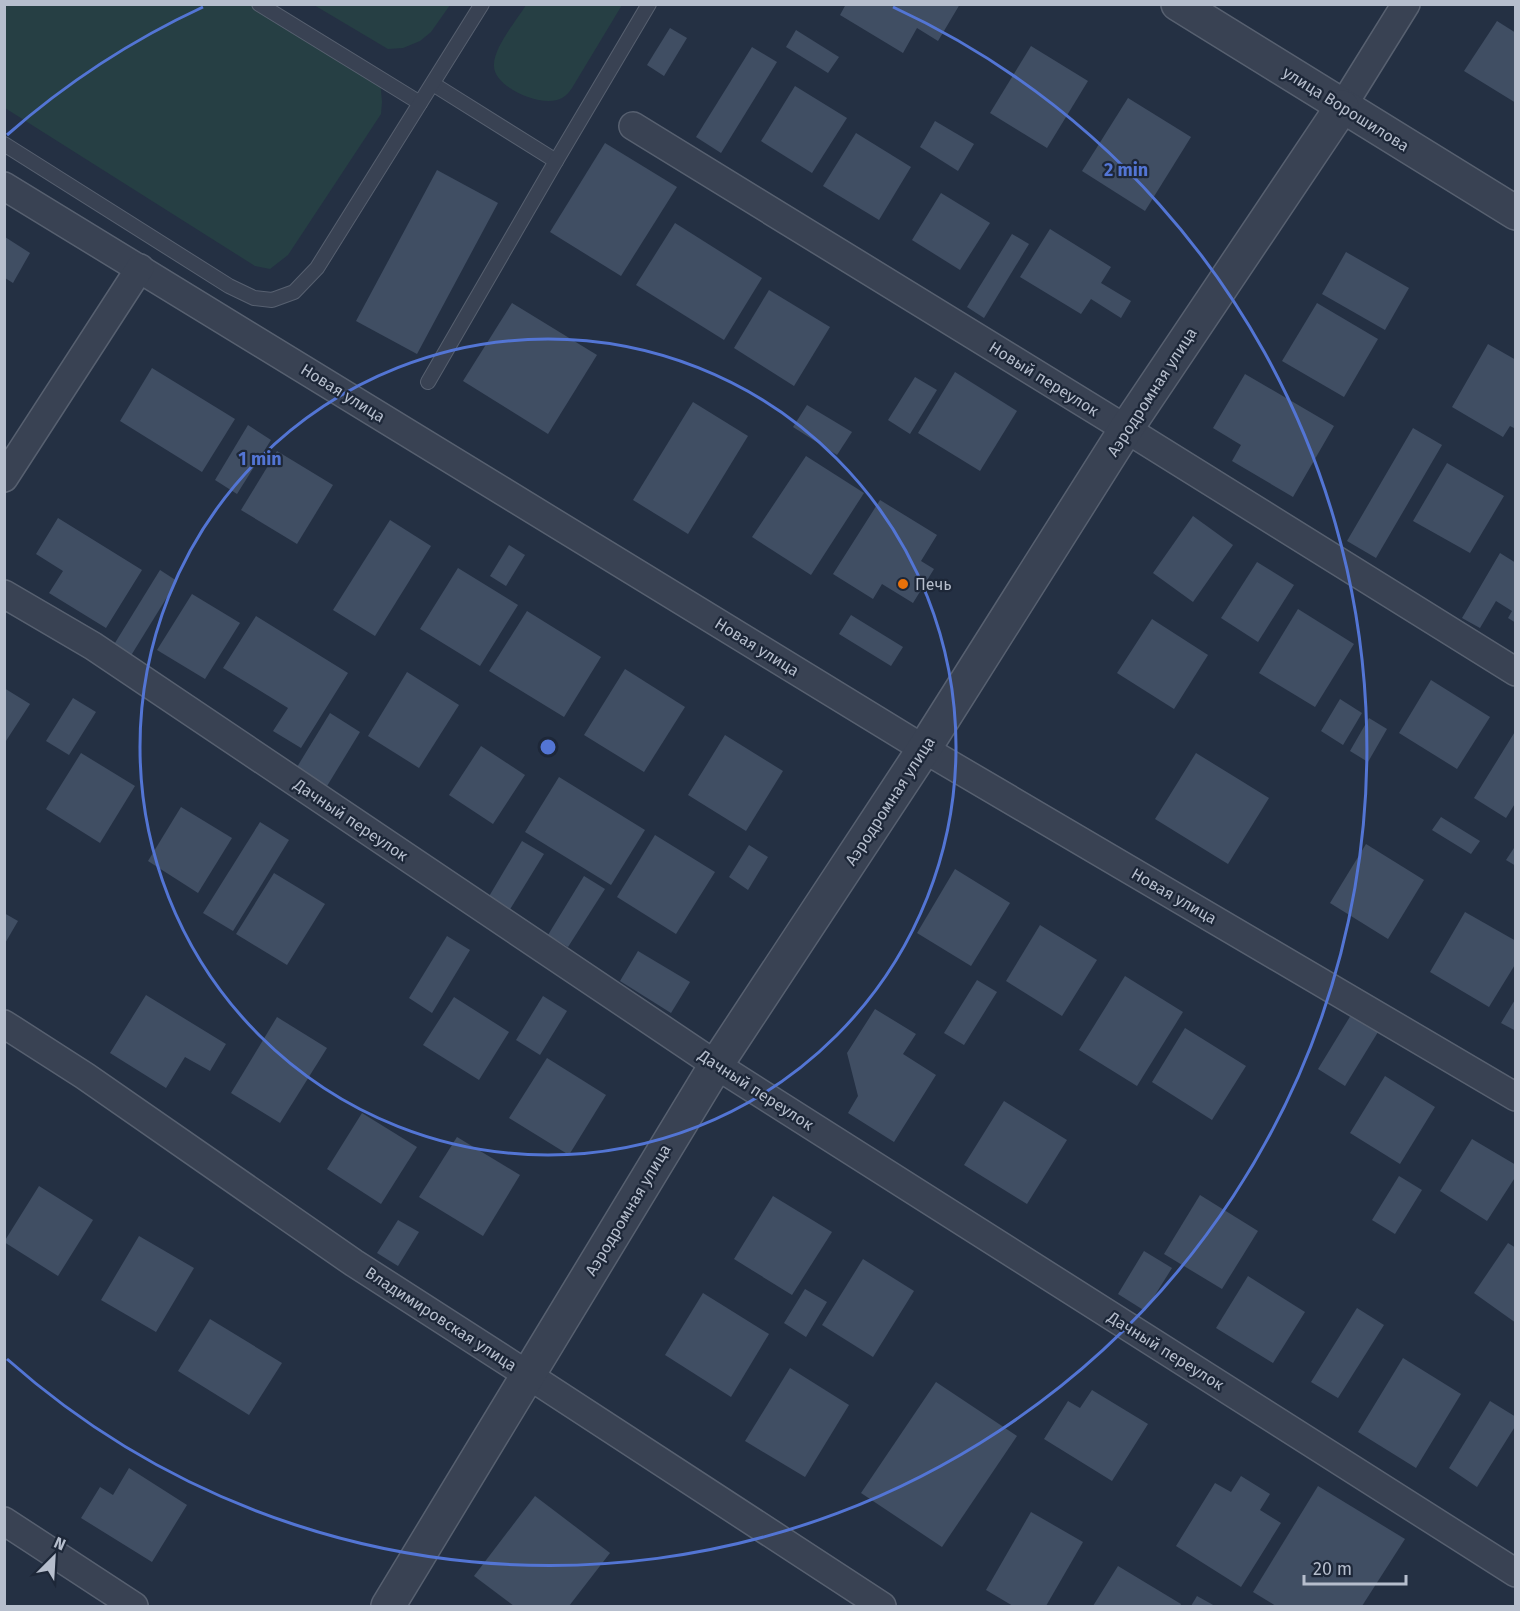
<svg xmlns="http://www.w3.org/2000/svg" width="1520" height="1611" viewBox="0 0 1520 1611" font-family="'Fira Sans',sans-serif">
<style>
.grass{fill:#263f44}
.building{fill:#404e63}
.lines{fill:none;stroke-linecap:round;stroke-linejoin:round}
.service-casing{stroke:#576070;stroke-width:16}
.minor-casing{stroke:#576070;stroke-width:30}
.tertiary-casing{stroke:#576070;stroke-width:36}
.service{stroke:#394253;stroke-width:14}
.minor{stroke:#394253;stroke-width:27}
.tertiary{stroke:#394253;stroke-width:33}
.ring{fill:none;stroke:#5375d4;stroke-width:3}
.food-dot{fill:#e8710a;stroke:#1d2738;stroke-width:2}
.labels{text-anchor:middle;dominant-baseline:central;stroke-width:4.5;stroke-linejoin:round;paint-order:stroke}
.street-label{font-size:16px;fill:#b6becd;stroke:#1d2738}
.poi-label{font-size:16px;fill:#b6becd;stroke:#1d2738;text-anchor:start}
.centre{fill:#5375d4;stroke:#1d2738;stroke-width:3}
.ring-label{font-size:18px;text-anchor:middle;font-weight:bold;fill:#5375d4;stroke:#1d2738;stroke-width:4.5;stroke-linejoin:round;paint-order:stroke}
</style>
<rect width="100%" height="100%" fill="#243043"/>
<g class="grass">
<path d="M4 5H250L380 79 382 102 381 114 288 255 270 269 255 266 5 108Z"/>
<path d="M314 5H450L431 32 420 41 403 48 388 49Z"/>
<path d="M526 5H622L572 88C570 91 566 96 562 98 544 109 494 88 494 66 493 48 517 20 526 5Z"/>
</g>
<g class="building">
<path d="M846 4H960L938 41 917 28 903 53 840 15Z"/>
<path d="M1497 21 1516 33V103L1464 71Z"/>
<path d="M670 28 687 38 664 76 647 65Z"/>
<path d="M796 30 839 57 828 73 786 47Z"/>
<path d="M1031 46 1088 81 1047 148 990 113Z"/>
<path d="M752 47 777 62 721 153 696 137Z"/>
<path d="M795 86 847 118 812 173 761 141Z"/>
<path d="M1128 98 1191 137 1145 211 1082 171Z"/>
<path d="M935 121 974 144 958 171 920 147Z"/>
<path d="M856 133 911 167 879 220 823 186Z"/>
<path d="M605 143 677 187 621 276 550 232Z"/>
<path d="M437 170 498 203 417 354 356 321Z"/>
<path d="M941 193 990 223 960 270 912 240Z"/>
<path d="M675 223 762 278 724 340 636 285Z"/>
<path d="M1050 229 1111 267 1101 283 1131 301 1121 318 1091 299 1081 314 1020 277Z"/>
<path d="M1012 234 1029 244 984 318 967 307Z"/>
<path d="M5 237 30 253 13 283 5 278Z"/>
<path d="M1346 252 1409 288 1385 330 1322 294Z"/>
<path d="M769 290 830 327 794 386 734 348Z"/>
<path d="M512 303 597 355 548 434 463 381Z"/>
<path d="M1317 303 1378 339 1344 397 1282 361Z"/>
<path d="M1488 344 1516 360V429L1510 426 1503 437 1452 407Z"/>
<path d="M152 368 235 419 202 472 120 421Z"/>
<path d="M955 372 1017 411 980 471 918 433Z"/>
<path d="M1245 374 1334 426 1293 497 1232 461 1241 445 1213 428Z"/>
<path d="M915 377 937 390 910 434 888 420Z"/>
<path d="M693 402 748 436 688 534 633 500Z"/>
<path d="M807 405 852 432 837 455 793 427Z"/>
<path d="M248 425 271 440 237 494 215 480Z"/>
<path d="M1413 428 1442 445 1376 558 1347 541Z"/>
<path d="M277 451 333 485 297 544 241 510Z"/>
<path d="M806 456 864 493 811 575 752 537Z"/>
<path d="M1447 463 1504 496 1470 553 1413 521Z"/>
<path d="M880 500 937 535 921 561 934 569 913 603 882 584 873 599 833 574Z"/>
<path d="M1193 516 1233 545 1193 602 1153 573Z"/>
<path d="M58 518 142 570 106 628 49 593 63 571 36 554Z"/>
<path d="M390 520 431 546 375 636 333 610Z"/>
<path d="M509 545 525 555 506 586 490 576Z"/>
<path d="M1500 553 1516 563V623L1508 618 1512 611 1496 601 1480 628 1462 618Z"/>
<path d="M1257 562 1294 585 1258 642 1221 618Z"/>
<path d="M458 568 518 605 480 666 420 629Z"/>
<path d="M160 570 177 581 127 662 110 651Z"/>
<path d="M192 594 240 623 205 679 157 650Z"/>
<path d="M1298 609 1354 644 1315 707 1259 673Z"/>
<path d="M527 611 601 657 564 717 489 671Z"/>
<path d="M851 615 903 647 891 666 839 634Z"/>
<path d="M256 616 348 673 301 748 273 731 288 708 223 668Z"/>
<path d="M1152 619 1208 655 1174 709 1117 673Z"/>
<path d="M625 669 685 707 644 772 584 735Z"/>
<path d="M407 672 459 705 419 768 368 736Z"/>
<path d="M1431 680 1490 717 1457 769 1399 733Z"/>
<path d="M4 688 30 704 4 744Z"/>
<path d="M73 698 96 712 69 755 46 741Z"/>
<path d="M1340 699 1362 713 1343 745 1321 731Z"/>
<path d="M330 713 360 732 324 791 294 772Z"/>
<path d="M1369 718 1387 729 1368 762 1350 751Z"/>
<path d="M1516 730V802L1506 818 1474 798Z"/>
<path d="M725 735 783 771 746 831 688 795Z"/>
<path d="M481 746 525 775 493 824 449 795Z"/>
<path d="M81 753 135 786 100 843 46 809Z"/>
<path d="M1196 753 1269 798 1228 864 1155 819Z"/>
<path d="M559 777 645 830 611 885 525 832Z"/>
<path d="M181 807 232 838 198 893 148 861Z"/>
<path d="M1441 817 1480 841 1471 854 1432 830Z"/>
<path d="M260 822 289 840 233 931 203 913Z"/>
<path d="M655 835 715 872 676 934 617 897Z"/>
<path d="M522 841 544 854 509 911 488 898Z"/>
<path d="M1366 844 1424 880 1388 939 1330 903Z"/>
<path d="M749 845 768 857 748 890 729 877Z"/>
<path d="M1516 845V866L1506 860Z"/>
<path d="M955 869 1010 903 971 966 917 933Z"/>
<path d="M274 873 325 904 287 965 236 934Z"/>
<path d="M584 876 605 889 568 947 548 935Z"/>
<path d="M1465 912 1516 941V963L1489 1007 1430 972Z"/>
<path d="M4 913 18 921 4 945Z"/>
<path d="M1040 925 1097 960 1062 1016 1006 981Z"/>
<path d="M447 936 470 950 432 1013 409 998Z"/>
<path d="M638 951 690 982 671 1013 620 981Z"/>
<path d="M1125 976 1183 1012 1137 1086 1079 1050Z"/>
<path d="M977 980 997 992 964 1045 944 1033Z"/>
<path d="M146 995 226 1044 210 1071 185 1057 166 1088 110 1053Z"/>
<path d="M543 996 567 1011 540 1055 516 1040Z"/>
<path d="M454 997 509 1032 479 1080 423 1045Z"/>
<path d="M1516 998V1031L1501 1023Z"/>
<path d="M875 1009 916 1034 903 1054 936 1075 894 1142 848 1113 858 1096 847 1053Z"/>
<path d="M1351 1015 1378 1032 1345 1086 1318 1069Z"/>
<path d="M277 1017 327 1048 280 1123 231 1093Z"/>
<path d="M1185 1028 1246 1066 1212 1120 1152 1082Z"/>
<path d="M547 1058 606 1095 569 1155 509 1118Z"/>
<path d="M1385 1076 1435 1107 1400 1164 1350 1133Z"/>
<path d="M1004 1101 1067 1140 1027 1204 964 1165Z"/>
<path d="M362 1113 417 1147 381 1204 327 1169Z"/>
<path d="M457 1137 520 1175 483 1236 419 1197Z"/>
<path d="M1472 1139 1516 1165V1176L1487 1221 1440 1191Z"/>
<path d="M1399 1176 1422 1190 1395 1234 1372 1220Z"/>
<path d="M39 1186 93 1220 58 1276 4 1242Z"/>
<path d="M1200 1195 1258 1231 1222 1289 1164 1254Z"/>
<path d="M773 1196 832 1232 792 1295 734 1259Z"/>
<path d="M398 1220 419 1232 398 1266 377 1253Z"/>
<path d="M139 1236 194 1268 156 1332 101 1300Z"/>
<path d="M1508 1243 1516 1248V1323L1474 1293Z"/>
<path d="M1144 1251 1172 1268 1145 1311 1118 1294Z"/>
<path d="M863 1259 914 1291 873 1357 822 1325Z"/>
<path d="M1248 1276 1305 1312 1273 1363 1216 1328Z"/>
<path d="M805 1289 827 1302 806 1337 784 1323Z"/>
<path d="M703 1293 769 1334 731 1397 665 1355Z"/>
<path d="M1357 1308 1384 1325 1338 1398 1311 1382Z"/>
<path d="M210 1319 282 1363 249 1415 178 1371Z"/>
<path d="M1403 1358 1461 1394 1416 1468 1358 1432Z"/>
<path d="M790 1368 849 1405 805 1477 745 1441Z"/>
<path d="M936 1382 1017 1436 942 1547 861 1493Z"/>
<path d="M1092 1390 1148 1424 1112 1481 1044 1439 1068 1401 1080 1408Z"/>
<path d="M1490 1401 1516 1417V1425L1477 1487 1449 1468Z"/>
<path d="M129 1468 187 1505 152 1562 81 1518 100 1487 113 1495Z"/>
<path d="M1241 1476 1270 1494 1260 1510 1281 1523 1241 1587 1176 1546 1215 1483 1231 1492Z"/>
<path d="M1318 1486 1405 1539 1362 1606H1276L1253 1592Z"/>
<path d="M535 1496 610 1553 569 1606H514L474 1576Z"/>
<path d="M1031 1512 1083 1542 1046 1606H1013L986 1590Z"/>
<path d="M1118 1566 1181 1604 1180 1606H1093Z"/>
<path d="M1197 1596 1215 1606H1191Z"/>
</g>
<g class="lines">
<g class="service-casing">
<g id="service">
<path d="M259 4 420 103"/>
<path d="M433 84 556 161"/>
<path d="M4 144 229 286 254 298 272 300 294 292 317 268 482 4"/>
<path d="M428 382 556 161 649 4"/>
</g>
</g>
<g class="minor-casing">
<g id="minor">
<path d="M1342 107 1406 4"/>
<path d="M633 126 1126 429 1516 672"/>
<path d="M4 186 924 749 1516 1097"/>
<path d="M4 478 140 268"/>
<path d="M4 594 93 646 716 1065 1516 1573"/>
<path d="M4 1024 85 1076 354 1263 528 1375 882 1606"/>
<path d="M4 1521 134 1606"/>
</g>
</g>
<g class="tertiary-casing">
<g id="tertiary">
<path d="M1178 4 1516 213"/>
<path d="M388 1606 716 1065 924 749 1126 429 1342 107"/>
</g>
</g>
<use href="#service" class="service"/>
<use href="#minor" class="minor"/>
<use href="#tertiary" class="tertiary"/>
</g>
<g class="ring">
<circle cx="548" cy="747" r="408"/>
<path d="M7 135A817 817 0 0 1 203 7M893 7A817 817 0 1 1 7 1359"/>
</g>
<circle class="food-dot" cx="903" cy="584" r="6"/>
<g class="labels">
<g class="street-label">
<text transform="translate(1346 109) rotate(32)">улица Ворошилова</text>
<text transform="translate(1044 379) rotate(32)">Новый переулок</text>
<text transform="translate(1152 392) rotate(-57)">Аэродромная улица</text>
<text transform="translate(343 393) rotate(32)">Новая улица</text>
<text transform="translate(757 647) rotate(32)">Новая улица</text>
<text transform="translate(890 801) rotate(-57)">Аэродромная улица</text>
<text transform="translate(351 820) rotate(34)">Дачный переулок</text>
<text transform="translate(1174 896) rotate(30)">Новая улица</text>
<text transform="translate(756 1090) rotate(33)">Дачный переулок</text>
<text transform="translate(628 1210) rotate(-59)">Аэродромная улица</text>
<text transform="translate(441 1319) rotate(33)">Владимировская улица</text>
<text transform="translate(1166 1351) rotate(32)">Дачный переулок</text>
</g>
<g class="poi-label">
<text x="915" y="584">Печь</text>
</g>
</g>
<circle cx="548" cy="747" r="9" class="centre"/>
<g class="ring-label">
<text x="1126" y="176">2 min</text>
<text x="260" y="465">1 min</text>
</g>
<rect width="1520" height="1611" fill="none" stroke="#b6becd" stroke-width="12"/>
<g transform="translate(54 1557) rotate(24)" stroke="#1d2738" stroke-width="4.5" paint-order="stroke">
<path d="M0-4.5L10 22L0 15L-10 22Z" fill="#b6becd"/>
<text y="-9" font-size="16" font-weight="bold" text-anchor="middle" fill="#b6becd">N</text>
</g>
<path d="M1304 1575v9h102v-9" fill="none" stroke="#b6becd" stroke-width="3"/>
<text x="1313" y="1575" font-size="18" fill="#b6becd" stroke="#1d2738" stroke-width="4.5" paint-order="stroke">20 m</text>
</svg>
